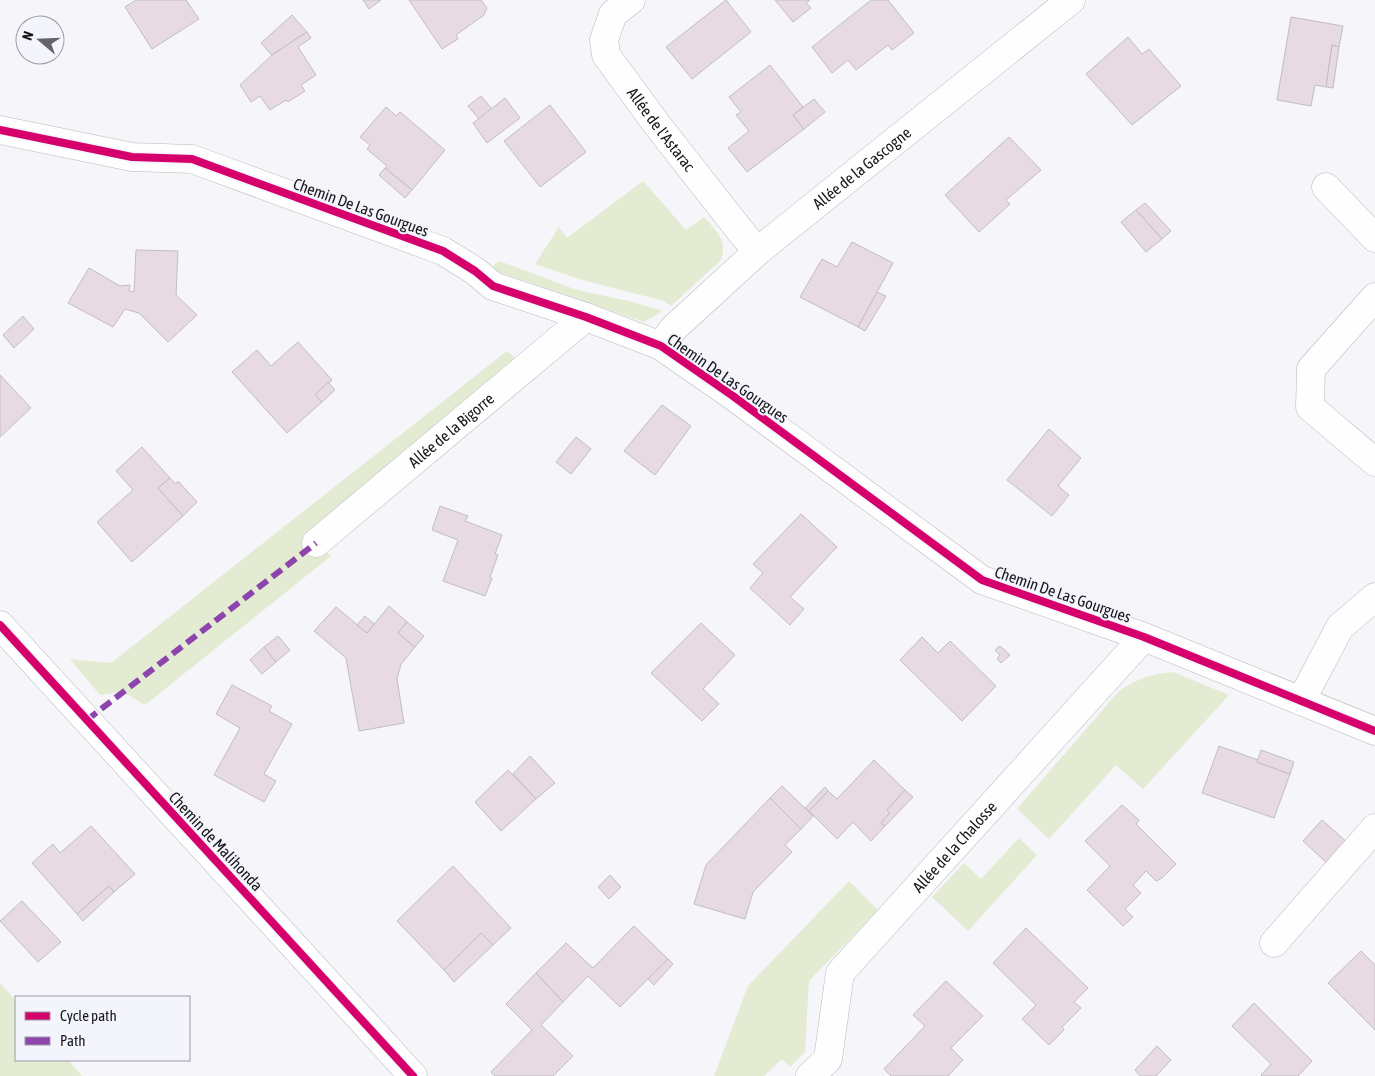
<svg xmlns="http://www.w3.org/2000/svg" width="1375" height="1076" viewBox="0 0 1375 1076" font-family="'Asap Condensed',sans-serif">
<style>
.green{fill:#e3ecd2}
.building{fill:#e7dae3;stroke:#c0bec1}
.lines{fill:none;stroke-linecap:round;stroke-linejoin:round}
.minor-casing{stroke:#b9b9bc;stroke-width:29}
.minor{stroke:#fefefe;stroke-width:28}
.quiet{stroke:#8e44ad;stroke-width:6;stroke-dasharray:12 6;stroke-linecap:butt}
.cycleway-casing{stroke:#f3f4fc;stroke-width:11}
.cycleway{stroke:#d6006c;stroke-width:8}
.labels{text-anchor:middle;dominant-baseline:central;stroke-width:4;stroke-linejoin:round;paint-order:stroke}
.street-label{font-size:16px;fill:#161719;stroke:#f3f4fc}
</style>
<rect width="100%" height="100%" fill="#f5f5fa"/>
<g class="green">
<path d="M643 181 686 230 704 217C716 231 728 240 721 260L671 306 664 301 579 279 535 264 559 227 567 238Z"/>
<path d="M499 261 577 290 629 301 663 311 644 322 490 269Z"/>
<path d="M507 351 520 362 316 543 331 556 145 705 123 692 100 695 70 659 111 663Z"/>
<path d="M1173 672 1229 695 1143 789 1116 765 1049 839 1017 809 1118 692C1137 679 1150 674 1173 672Z"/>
<path d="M1019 838 1037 855 968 931 932 897 964 863 981 879Z"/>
<path d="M849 881 878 910 809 981 805 1052 790 1067 782 1059 764 1076H714L748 986Z"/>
<path d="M0 983 16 1001V1060H68L82 1076H0Z"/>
</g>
<g class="building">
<path d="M136 0H186L199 19 152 49 125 7Z"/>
<path d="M363 0H381L369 9Z"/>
<path d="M409 0H481L487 8 484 15 456 35 458 39 442 49Z"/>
<path d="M726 0 751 32 692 79 666 47Z"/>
<path d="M775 0H810L806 3 811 8 793 22Z"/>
<path d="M871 0H888L914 33 892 50 888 45 856 70 848 60 832 73 812 47Z"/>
<path d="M292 15 307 32 272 55 261 43Z"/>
<path d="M1291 17 1343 26 1339 47 1332 45 1326 87 1315 85 1311 106 1277 100Z"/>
<path d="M307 32 311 38 298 47 316 75 301 85 305 91 288 102 286 100 270 110 260 96 251 102 240 85 272 55Z"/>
<path d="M1128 37 1142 54 1149 49 1181 86 1132 125 1086 74Z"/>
<path d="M1332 45 1339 47 1333 88 1326 87Z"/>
<path d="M770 65 803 107 793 115 804 129 747 172 728 148 749 131 736 115 741 112 729 97Z"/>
<path d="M481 96 492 109 479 119 468 106Z"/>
<path d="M505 98 520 118 487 143 473 123Z"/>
<path d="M814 99 825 112 804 129 793 115Z"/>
<path d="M550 105 586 152 540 187 504 141Z"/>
<path d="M386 107 396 116 400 112 445 150 412 190 385 168 387 166 367 149 370 145 360 137Z"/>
<path d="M1009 137 1041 170 1006 200 1010 204 979 232 945 195Z"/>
<path d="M385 168 412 190 405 198 379 175Z"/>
<path d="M1145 203 1171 231 1162 239 1136 210Z"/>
<path d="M1136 210 1162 239 1146 252 1121 222Z"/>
<path d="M852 242 893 263 858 327 800 297 822 259 837 267Z"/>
<path d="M136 250 178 251 176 295 197 315 168 342 139 313 125 309 113 327 68 303 89 268 120 286 130 285 129 291 134 292Z"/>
<path d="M877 292 886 296 865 331 858 327Z"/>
<path d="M23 316 34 329 14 348 3 335Z"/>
<path d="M298 342 332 380 315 395 322 402 287 433 232 372 257 350 271 366Z"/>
<path d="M0 375 31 408 0 437Z"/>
<path d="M328 382 335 390 322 402 315 395Z"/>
<path d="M662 405 691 426 655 475 624 451Z"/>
<path d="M1049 429 1081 458 1058 486 1069 495 1052 516 1007 480Z"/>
<path d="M576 437 591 449 571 474 556 462Z"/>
<path d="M142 447 170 478 158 488 183 516 132 562 97 522 133 490 116 471Z"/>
<path d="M170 478 176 484 178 481 197 502 183 516 158 488Z"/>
<path d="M440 506 468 516 465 521 502 535 495 554 498 555 490 577 492 578 485 596 443 581 458 540 432 530Z"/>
<path d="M801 514 837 547 790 597 804 609 790 625 750 588 763 573 753 564Z"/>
<path d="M389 606 407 622 398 633 415 647 401 664 397 679 404 723 359 731 346 658 314 631 336 607 367 633Z"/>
<path d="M365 616 374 624 367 633 357 625Z"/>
<path d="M407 622 424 636 415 647 398 633Z"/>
<path d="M701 623 735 655 703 689 719 704 702 721 651 673Z"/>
<path d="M278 636 290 650 276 662 264 647Z"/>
<path d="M922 637 938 653 950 641 996 686 962 721 900 660Z"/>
<path d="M1000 646 1010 655 1001 663 997 659 1000 655 995 650Z"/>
<path d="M264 647 276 662 262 674 250 660Z"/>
<path d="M232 685 272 706 269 711 292 724 264 774 276 781 264 802 214 775 240 728 216 714Z"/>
<path d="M1219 746 1258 760 1257 762 1290 774 1274 818 1202 793Z"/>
<path d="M1261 750 1294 762 1290 774 1257 762Z"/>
<path d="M530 756 555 783 536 799 513 774Z"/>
<path d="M874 760 905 790 887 810 890 813 881 823 885 826 871 841 853 822 837 839 809 811 828 791 837 799Z"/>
<path d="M508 770 536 799 501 831 475 802Z"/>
<path d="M782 786 813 816 801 829 770 798Z"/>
<path d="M825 787 828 791 809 811 805 808Z"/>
<path d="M905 790 913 797 885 826 881 823 890 813 887 810Z"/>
<path d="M770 798 801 829 785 845 792 852 753 892 745 919 694 904 706 865Z"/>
<path d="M1122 805 1139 820 1136 824 1176 864 1162 878 1156 881 1146 871 1133 885 1141 893 1125 909 1133 917 1123 926 1087 890 1110 866 1085 841Z"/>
<path d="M1322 820 1349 844 1329 865 1303 841Z"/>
<path d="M91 826 135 874 114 892 109 886 77 914 32 863 53 844 60 853Z"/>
<path d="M453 866 511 928 493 945 481 933 444 970 397 921Z"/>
<path d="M610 875 621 887 609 899 598 887Z"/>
<path d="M109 886 114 892 83 921 77 914Z"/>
<path d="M22 901 61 942 38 962 0 921Z"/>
<path d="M634 926 668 959 620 1007 588 976 563 1002 536 973 566 943 593 968Z"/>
<path d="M1026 928 1088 988 1074 1002 1081 1008 1062 1027 1064 1030 1049 1045 1022 1019 1036 1005 993 963Z"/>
<path d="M481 933 493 945 454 982 444 970Z"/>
<path d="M1361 951 1375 965V1030L1328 983Z"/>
<path d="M668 959 673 964 654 985 648 979Z"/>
<path d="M536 973 563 1002 541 1025 573 1056 553 1076H495L491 1072 532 1030 506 1004Z"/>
<path d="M946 981 983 1016 951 1048 963 1060 948 1076H891L884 1069 925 1026 913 1015Z"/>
<path d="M1254 1003 1312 1061 1298 1076H1262L1261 1075 1271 1064 1232 1026Z"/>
<path d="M1157 1046 1171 1060 1156 1076H1140L1135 1070Z"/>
</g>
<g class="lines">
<g class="minor-casing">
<g id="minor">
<path id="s1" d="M631 0 613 14 604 40 606 55 658 126 745 237 758 251"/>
<path d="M0 130 132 157 192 159 443 251 475 271 493 286 586 317 661 346 733 396 982 580 1144 637 1375 731"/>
<path d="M1326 187 1375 238"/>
<path d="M1375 297 1311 369 1310 407 1375 462"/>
<path id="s2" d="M661 346 673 329 758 251 1071 0"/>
<path id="s3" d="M316 543 586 317"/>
<path d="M0 625 413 1076"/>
<path d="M1301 701 1340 627 1375 597"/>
<path d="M1274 943 1375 828"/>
<path id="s4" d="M810 1076 828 1059 840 973 1144 637"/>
</g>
</g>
<use href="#minor" class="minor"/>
<path class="quiet" d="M87 720 316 543"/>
<g class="cycleway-casing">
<g id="cycleway">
<path d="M0 130 132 157 192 159 443 251 475 271 493 286 586 317 661 346 733 396 982 580 1144 637 1375 731"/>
<path d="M0 625 413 1076"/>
</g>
</g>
<use href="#cycleway" class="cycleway"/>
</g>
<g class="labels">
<g class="street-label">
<text stroke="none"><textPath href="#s1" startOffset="158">Allée de l'Astarac</textPath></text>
<text stroke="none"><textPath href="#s2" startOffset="269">Allée de la Gascogne</textPath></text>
<text transform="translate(361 207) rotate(20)">Chemin De Las Gourgues</text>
<text transform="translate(728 378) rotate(35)">Chemin De Las Gourgues</text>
<text stroke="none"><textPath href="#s3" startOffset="176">Allée de la Bigorre</textPath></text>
<text transform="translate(1063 594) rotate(19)">Chemin De Las Gourgues</text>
<text transform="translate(216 841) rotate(47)">Chemin de Malihonda</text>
<text stroke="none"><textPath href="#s4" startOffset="282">Allée de la Chalosse</textPath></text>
</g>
</g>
<rect x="15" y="996" width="175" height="65" fill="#f3f4fc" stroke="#9b9ca1"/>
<rect x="25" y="1012" width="25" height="8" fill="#d6006c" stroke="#9b9ca1"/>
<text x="60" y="1021" font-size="15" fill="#161719">Cycle path</text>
<rect x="25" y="1037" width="25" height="8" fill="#8e44ad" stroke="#9b9ca1"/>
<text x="60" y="1046" font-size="15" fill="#161719">Path</text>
<g transform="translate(40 40) rotate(289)"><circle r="24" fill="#f3f4fc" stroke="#9b9ca1"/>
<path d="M0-4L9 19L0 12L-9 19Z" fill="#646568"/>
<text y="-8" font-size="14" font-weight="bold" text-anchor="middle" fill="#161719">N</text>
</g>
</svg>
